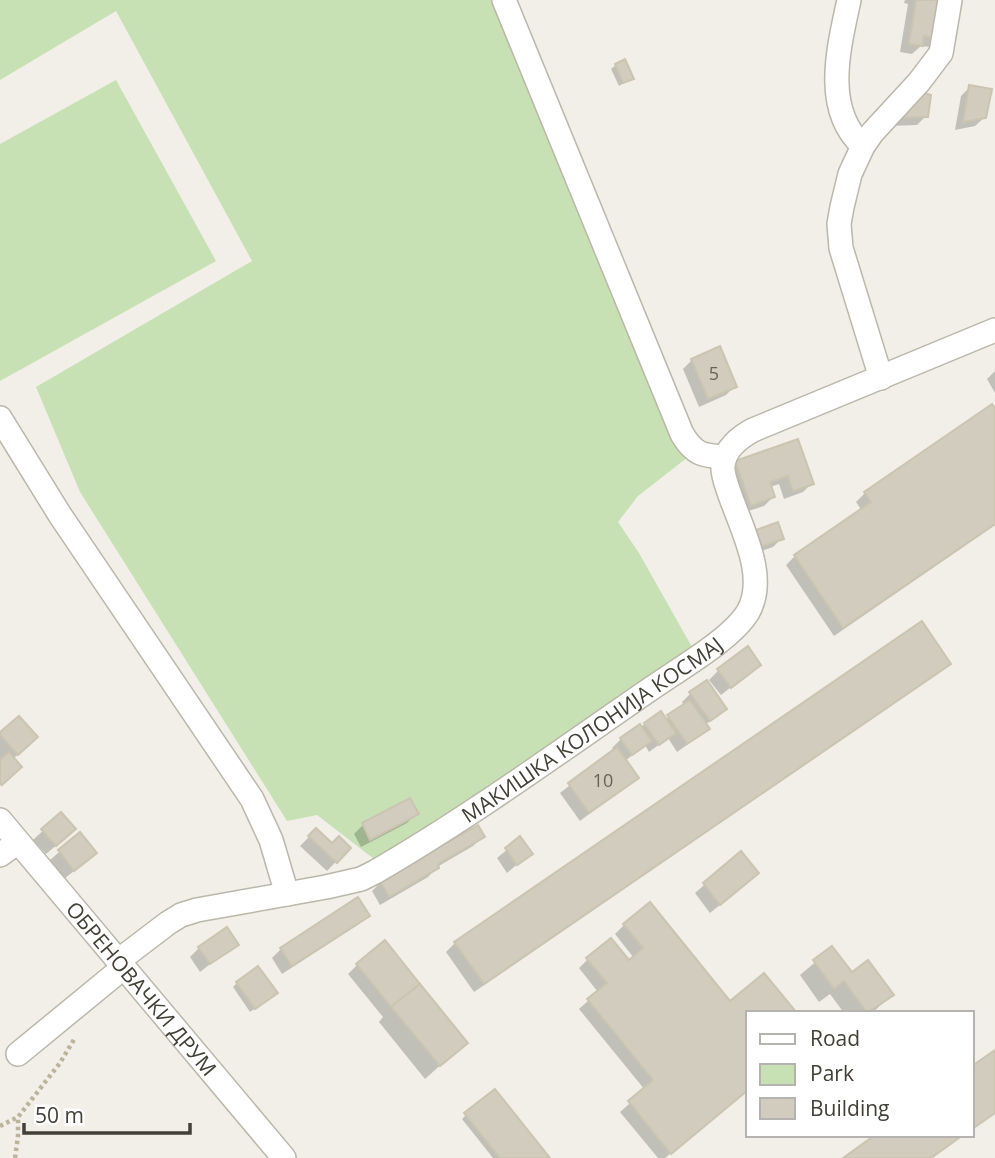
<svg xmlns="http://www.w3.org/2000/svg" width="995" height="1158" viewBox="0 0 995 1158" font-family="'Open Sans',sans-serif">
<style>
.green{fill:#c7e1b4}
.shadow{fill:#0003}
.building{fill:#d1ccbd;stroke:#cbc4b1;stroke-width:2}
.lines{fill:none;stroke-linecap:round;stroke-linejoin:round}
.minor-casing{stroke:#bbb7aa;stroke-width:26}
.path{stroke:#bbb49d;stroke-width:4.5;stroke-dasharray:3.5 3.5;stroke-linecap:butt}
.minor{stroke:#fff;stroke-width:23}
.labels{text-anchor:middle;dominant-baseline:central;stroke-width:7;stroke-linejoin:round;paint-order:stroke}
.number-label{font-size:18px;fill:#666358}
.street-label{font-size:21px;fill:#434037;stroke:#fff}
</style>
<rect width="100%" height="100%" fill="#f1efe7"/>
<g class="green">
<path d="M0 0H506L688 457 638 496 618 522 639 553 697 656 374 859 317 815 287 821 80 492 36 387 252 261 116 11 0 80Z"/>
<path d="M116 80 216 261 0 381V144Z"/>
</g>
<g class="shadow">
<path d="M905 0H945L939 38 930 47 921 46 912 54 900 52 908 4 904 3Z"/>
<path d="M616 65 632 78 619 86 611 69Z"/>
<path d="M970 87 985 117 975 126 955 130 961 96Z"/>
<path d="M908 102 926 116 917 125 889 126Z"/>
<path d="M692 360 735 386 726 395 699 407 683 369Z"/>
<path d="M995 371V393L987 379Z"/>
<path d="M995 411V525L834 636 786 565 795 556 862 511 856 502 865 493Z"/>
<path d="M797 441 812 483 803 492 784 499 779 484 770 487 773 497 764 506 742 513 727 472 736 463Z"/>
<path d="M757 531 782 538 773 547 753 554 748 540Z"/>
<path d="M949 663 940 672 474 992 446 952 455 943Z"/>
<path d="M759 665 721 695 709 680 718 671Z"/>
<path d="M691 693 725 709 705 725 707 728 698 737 677 752 668 738 649 752 645 745 625 761 636 778 580 821 560 793 614 751 612 748 621 739 645 724 665 720 684 706 682 702Z"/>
<path d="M0 735 27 746 13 759 11 776 0 786Z"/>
<path d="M61 814 65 838 46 854 33 840Z"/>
<path d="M416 814 407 823 361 847 354 834 363 825Z"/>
<path d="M316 830 332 845 349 848 327 871 300 846Z"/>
<path d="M79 835 85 862 64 879 50 860Z"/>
<path d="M482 837 473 846 437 867 428 877 380 905 372 891 381 882Z"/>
<path d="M520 839 530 853 507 873 497 858Z"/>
<path d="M741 853 748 882 710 913 695 893Z"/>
<path d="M368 915 359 924 282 974 272 958 281 949Z"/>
<path d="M624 925 730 1004 748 1013V1090L665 1158H658L620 1112 645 1090 579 1009 598 992 579 968 588 959 629 962 634 958 615 934Z"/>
<path d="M236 944 200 972 190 957 199 948Z"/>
<path d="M832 948 852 975 892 995 872 1013H844L830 994 819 1002 800 975Z"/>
<path d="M357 965 465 1043 425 1079 379 1022 383 1017 348 974Z"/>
<path d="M237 983 271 997 250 1012 233 987Z"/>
<path d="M466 1115 548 1158H493L462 1119Z"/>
<path d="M878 1135H964L932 1158H846Z"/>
</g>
<g class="building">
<path d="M916 0H947L941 39 924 36 923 46 909 44Z"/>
<path d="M625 59 634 79 623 83 615 64Z"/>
<path d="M969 85 992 89 986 118 963 122Z"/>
<path d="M917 91 931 95 928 117 895 118Z"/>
<path d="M720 346 737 387 708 399 691 359Z"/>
<path d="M992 404 995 408V524L843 628 794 555 871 502 864 492Z"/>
<path d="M798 439 814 484 793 491 788 476 770 482 775 497 751 506 735 461Z"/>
<path d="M778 522 784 539 762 546 756 530Z"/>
<path d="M922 621 951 664 484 984 454 942Z"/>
<path d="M748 646 761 665 731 688 717 669Z"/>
<path d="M707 680 727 709 710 721 689 692Z"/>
<path d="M690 700 710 729 687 744 667 715Z"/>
<path d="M661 711 676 733 659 745 644 723Z"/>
<path d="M19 716 38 737 18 755 0 735V732Z"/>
<path d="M640 724 652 741 632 755 620 738Z"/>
<path d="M617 747 639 778 589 813 568 783Z"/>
<path d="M9 752 22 767 2 785 0 782V760Z"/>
<path d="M410 798 419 814 370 840 362 823Z"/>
<path d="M61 812 76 829 56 846 41 829Z"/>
<path d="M478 825 485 837 438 864 439 868 389 897 380 881Z"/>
<path d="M316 828 332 843 339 836 351 848 337 863 308 836Z"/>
<path d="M80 832 97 853 74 871 58 850Z"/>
<path d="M520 836 533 854 517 865 505 848Z"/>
<path d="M741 851 759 873 720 905 703 883Z"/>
<path d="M358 897 370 916 292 966 280 948Z"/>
<path d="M650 902 730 1001 764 973 797 1013H748V1090L671 1154 628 1101 653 1080 587 999 607 983 586 958 611 938 629 960 643 948 623 924Z"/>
<path d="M227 927 239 945 210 964 198 947Z"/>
<path d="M385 940 420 984 391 1007 356 964Z"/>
<path d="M832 946 852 972 868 960 894 995 867 1013 844 981 834 989 813 960Z"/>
<path d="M258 966 278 993 255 1009 236 982Z"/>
<path d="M420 984 468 1043 440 1066 391 1007Z"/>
<path d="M995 1050V1113L972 1129V1066Z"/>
<path d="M495 1089 550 1158H500L464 1113Z"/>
<path d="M875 1135H963L931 1158H843Z"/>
</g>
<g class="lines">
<g class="minor-casing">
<g id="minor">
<path d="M504 0 682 434C694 454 702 456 725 457"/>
<path d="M849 0C839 47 822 109 863 146"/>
<path d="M881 378 841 248 839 224 842 207 850 174 863 146 872 133 919 82 941 53 950 0"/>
<path d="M0 418 60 515 252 799 271 840 287 894"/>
<path id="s1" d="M0 820 284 1158"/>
<path d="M0 855 18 842"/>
<path id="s2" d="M118 961 168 923 181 915 197 910 326 887 361 879 375 872C470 817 559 752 649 690 677 670 731 640 748 612 768 577 742 530 730 495 727 486 722 475 723 465 725 449 740 437 753 430L995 330"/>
<path d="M18 1054 124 967"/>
</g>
</g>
<g class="path">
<path d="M0 1126 18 1117"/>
<path d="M15 1158 18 1136V1117L60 1063 75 1038"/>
</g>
<use href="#minor" class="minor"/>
</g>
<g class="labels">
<g class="number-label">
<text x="714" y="373">5</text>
<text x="603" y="780">10</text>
</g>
<g class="street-label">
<text stroke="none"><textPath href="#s2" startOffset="537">МАКИШКА КОЛОНИЈА КОСМАЈ</textPath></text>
<text stroke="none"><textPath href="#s1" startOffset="220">ОБРЕНОВАЧКИ ДРУМ</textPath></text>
</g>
</g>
<rect x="746" y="1011" width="228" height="126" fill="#ffffff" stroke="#b4b3af" stroke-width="2"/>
<rect x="760" y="1034" width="35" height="10" fill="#ffffff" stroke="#b4b3af" stroke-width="2"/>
<text x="810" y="1046" font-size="21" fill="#434037">Road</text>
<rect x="760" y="1064" width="35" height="21" fill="#c7e1b4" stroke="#b4b3af" stroke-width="2"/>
<text x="810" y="1081" font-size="21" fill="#434037">Park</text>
<rect x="760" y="1098" width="35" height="21" fill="#d1ccbd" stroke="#b4b3af" stroke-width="2"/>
<text x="810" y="1116" font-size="21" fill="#434037">Building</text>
<path d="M24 1123v10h166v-10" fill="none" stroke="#434037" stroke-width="3.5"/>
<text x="35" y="1123" font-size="21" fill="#434037" stroke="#ffffff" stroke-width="5" paint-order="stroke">50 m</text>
</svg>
